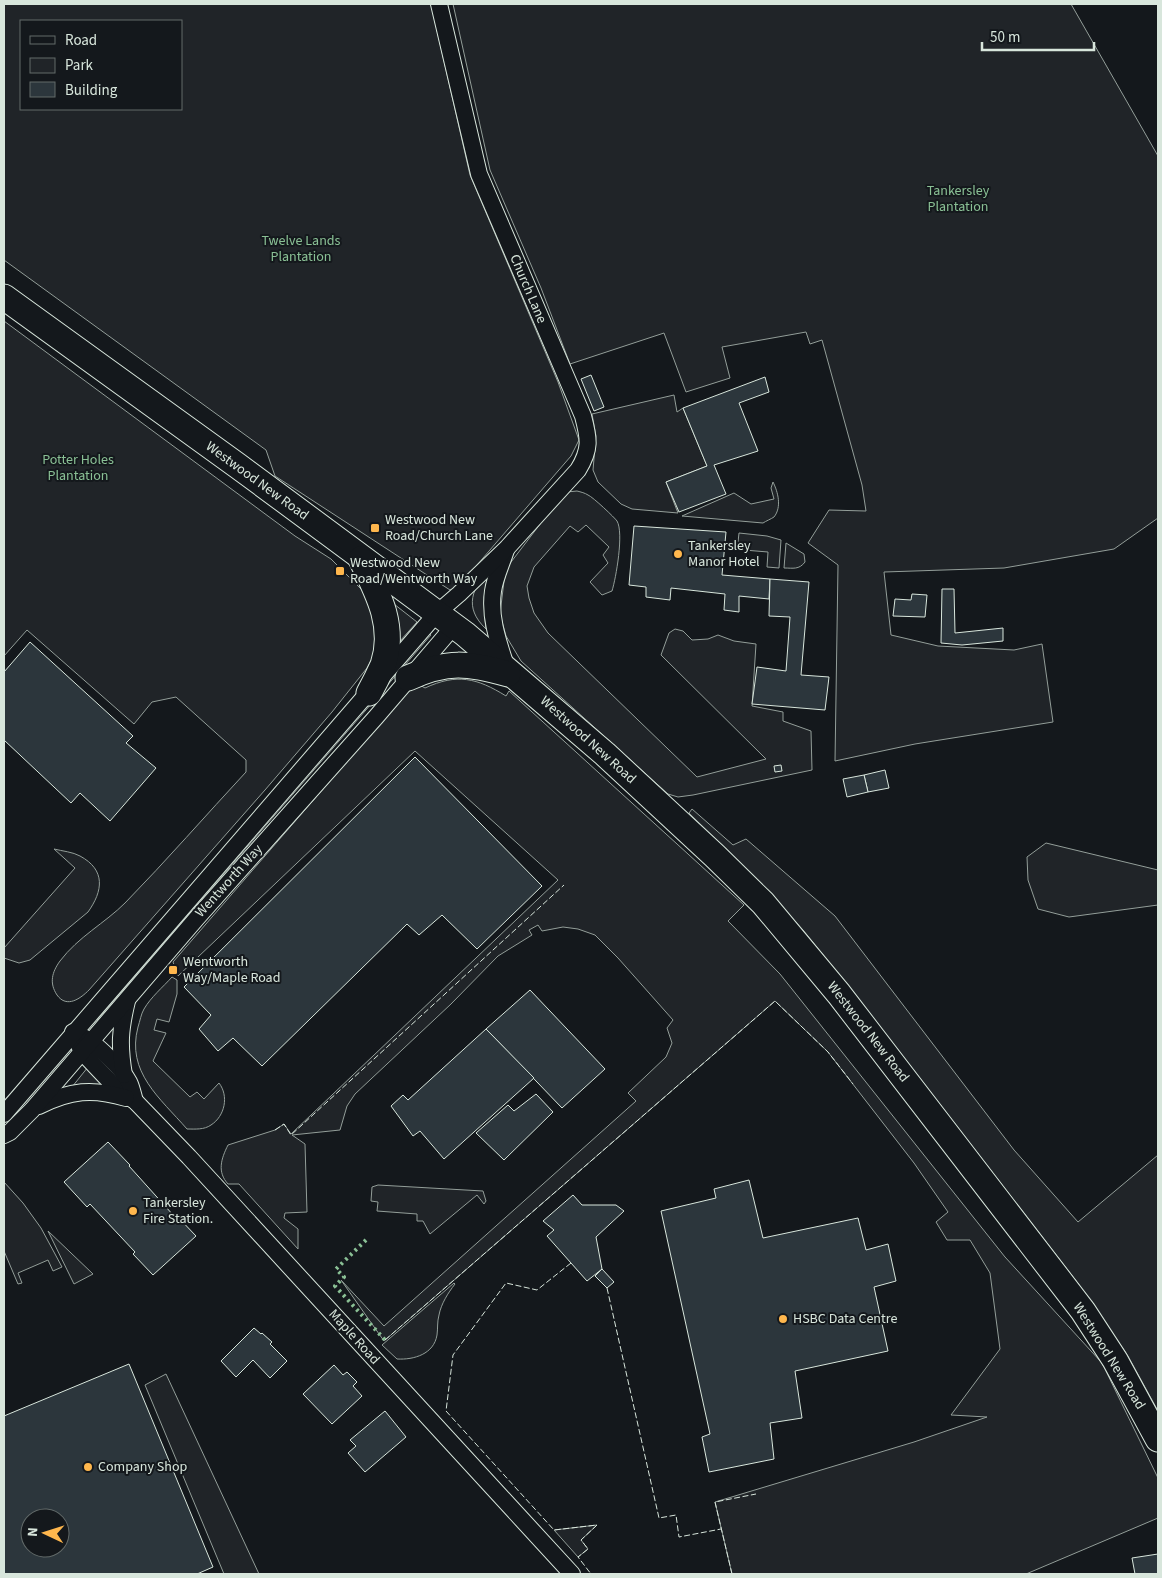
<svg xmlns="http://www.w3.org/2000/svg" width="1162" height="1578" viewBox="0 0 1162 1578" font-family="'Source Sans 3',sans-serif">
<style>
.green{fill:#202428;stroke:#939e99;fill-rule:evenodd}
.building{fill:#2c363c;stroke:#d8e6dc;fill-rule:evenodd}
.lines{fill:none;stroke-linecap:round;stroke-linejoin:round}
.minor-casing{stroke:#d8e6dc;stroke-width:18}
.highway-casing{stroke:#d8e6dc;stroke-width:27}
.minor{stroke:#14181c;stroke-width:16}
.highway{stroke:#14181c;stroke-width:25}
.hedge{stroke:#8ac095;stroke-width:4;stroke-dasharray:2.5 4;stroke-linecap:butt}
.fence{stroke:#d8e6dc;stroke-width:1;stroke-dasharray:6 2.5;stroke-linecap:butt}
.poi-dot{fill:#ffb74d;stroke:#14181c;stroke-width:2}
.labels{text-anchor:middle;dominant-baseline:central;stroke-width:4;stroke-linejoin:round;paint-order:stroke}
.park-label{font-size:14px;fill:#8ac095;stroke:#14181c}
.street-label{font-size:14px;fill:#d8e6dc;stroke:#14181c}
.poi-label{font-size:14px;fill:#d8e6dc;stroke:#14181c;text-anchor:start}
</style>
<rect width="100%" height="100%" fill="#14181c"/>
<g class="green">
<path d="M4 4H431L470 175 558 382 579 440 571 456 458 587 450 590 275 476 266 450 4 260ZM21 21H181V109H21Z"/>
<path d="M453 4H1071L1158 156V518L1114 549 1004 568 884 572 891 635 938 646 1014 650 1042 644 1053 722 915 744 835 761 838 565 808 543 829 510 866 511 862 485 822 340 810 344 806 332 722 347 730 378 686 392 664 333 570 364 541 288 490 170Z"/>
<path d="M4 321 295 536 331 559 363 591 376 624 377 642 373 657 367 668 332 712 265 790 89 990C81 998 67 1009 57 995 49 983 52 972 60 961 78 937 105 923 125 903 167 860 206 815 246 772V760L176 697 152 702 134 724 27 630 4 656Z"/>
<path d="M674 395 677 412 683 408 707 466 666 482 678 513 632 509 621 504 598 482 593 470 596 436 592 414Z"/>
<path d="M773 482C778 492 782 507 774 517 771 519 766 521 763 523L682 516 734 493 751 504 774 499 771 488Z"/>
<path d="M577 491C581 492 585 493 588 495 593 497 615 518 617 521 624 533 616 578 612 591L602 595 590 582 608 563 603 555 609 547 586 525 578 532 570 526 534 567 527 586 529 598 534 613 548 633 697 777 766 759 661 655 669 633 675 629 683 631 692 640 708 639 718 635 734 641 756 644 752 706 783 712V721L811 731 812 770 693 795 678 797 668 794 521 661 506 636 500 614 504 581 508 566 557 502 567 492Z"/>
<path d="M739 533 767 536 781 540 779 568 767 567 768 552 744 550 745 544 738 542Z"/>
<path d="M786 543 804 554 805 562C799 570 793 568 784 568Z"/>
<path d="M491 567C484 588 483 607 486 629 463 607 472 588 491 567Z"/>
<path d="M385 597 417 622 391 651Z"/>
<path d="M428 633 431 635 97 1020 94 1017Z"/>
<path d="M408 678 425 688C457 673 477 678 506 696L509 691 744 905 728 921 780 974 1005 1257 1102 1363 1158 1478V1518L1026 1574H732L715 1502 914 1442 987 1417 951 1415 1000 1349 990 1273 970 1240H947L936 1222 948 1212 914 1163 828 1052 775 1001 384 1341 341 1280 384 1326 636 1101 628 1093 666 1057 672 1043 667 1028 673 1020 618 958 595 935 578 929 563 927 542 931 538 925 529 930 532 935 498 956 451 1004 355 1094 347 1106 340 1130 292 1135 305 1144 307 1212 285 1213 284 1218 298 1229V1249L239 1184H228C217 1172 221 1159 228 1145L275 1130 284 1124 291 1134 558 880 415 751 178 976 173 962 382 721Z"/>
<path d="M692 809 733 845 746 839 835 916 1014 1150 1078 1222 1158 1155V1411L1128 1356 1077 1282 857 997 803 930 748 871 689 813Z"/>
<path d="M1046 843 1158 870V905L1069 917 1038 909 1028 880 1027 857Z"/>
<path d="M54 849C62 851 73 852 80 856 106 870 103 891 88 912L30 960 19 963 4 958V948L75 868Z"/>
<path d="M172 977 177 980V994L169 1022 157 1019 154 1030 166 1033 153 1061 190 1097 197 1092 204 1099 219 1083C229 1096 225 1116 211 1125 204 1130 195 1129 187 1129 160 1098 126 1072 138 1027 140 1021 141 1014 144 1009 151 997 163 987 172 977Z"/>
<path d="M88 1067 107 1087H72Z"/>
<path d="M4 1182 23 1203 41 1228 62 1267 53 1271 48 1260 18 1273 22 1283 18 1284 4 1251Z"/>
<path d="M378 1185 483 1191 486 1201 484 1204 477 1195 430 1234 423 1221H417V1214L377 1211 378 1202 371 1201 372 1187Z"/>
<path d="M48 1231 93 1274 74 1284Z"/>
<path d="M454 1283 455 1284C448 1293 441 1304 439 1315 437 1322 438 1328 437 1335 434 1354 414 1360 397 1359L382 1345Z"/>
<path d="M166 1374 259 1574H224L145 1385Z"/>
<path d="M597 1525 581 1540 588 1549 578 1557 554 1530Z"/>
</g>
<g class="building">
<path d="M591 375 604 407 594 411 581 379Z"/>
<path d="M765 377 769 392 739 403 758 451 714 465 726 494 679 512 666 482 707 466 683 408Z"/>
<path d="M634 526 726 532 722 575 770 579 769 599 739 596V612L724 610 725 594 671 588 670 600 646 597V587L629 585Z"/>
<path d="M770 579 809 582 801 675 829 677 825 710 752 704 757 667 786 671 790 617 769 616Z"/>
<path d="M942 589H954L955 633 1003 628V641L962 645 941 643Z"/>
<path d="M912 594 927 595 925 617 893 616 895 599 911 600Z"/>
<path d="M30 642 133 736 126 743 156 768 110 821 80 793 71 803 4 740V672Z"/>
<path d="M415 757 542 886 477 949 442 915 419 935 407 924 262 1066 233 1038 218 1051 199 1029 211 1015 184 987Z"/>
<path d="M781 765 782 771 775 772 774 766Z"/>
<path d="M885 770 889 788 868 792 864 775Z"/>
<path d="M864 775 868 792 847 797 843 779Z"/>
<path d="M530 990 605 1069 562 1108 486 1029Z"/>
<path d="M486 1029 534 1078 444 1159 420 1131 413 1136 391 1106 403 1095 408 1100Z"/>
<path d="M536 1094 553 1112 504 1160 476 1133 508 1105 514 1111Z"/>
<path d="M108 1142 130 1165 129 1166 174 1216 176 1215 196 1236 153 1275 133 1254 135 1252 90 1204 87 1207 64 1182Z"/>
<path d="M749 1180 763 1238 858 1218 866 1250 888 1244 896 1281 874 1287 888 1351 795 1371 802 1418 770 1423 774 1459 709 1472 702 1437 710 1434 661 1211 716 1198 714 1189Z"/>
<path d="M573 1195 582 1205H616L624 1211 596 1237 602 1269 587 1281 547 1236 554 1230 543 1221Z"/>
<path d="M602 1269 614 1282 607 1288 595 1276Z"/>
<path d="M254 1328 261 1334 262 1333 272 1342 270 1344 287 1361 270 1378 253 1360 236 1377 221 1361Z"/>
<path d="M129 1364 213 1567 197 1574H4V1416ZM30 1518H60V1548H30Z"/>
<path d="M334 1365 343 1375 347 1372 357 1382 353 1386 362 1396 332 1424 303 1394Z"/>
<path d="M385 1411 406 1437 365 1472 348 1453 356 1446 350 1440Z"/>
<path d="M1158 1554V1574H1135L1132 1558Z"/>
</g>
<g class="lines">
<g class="minor-casing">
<g id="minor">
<path d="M506 550C502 563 495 577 493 591 489 618 499 644 507 669"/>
<path d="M73 1032 82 1052 118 1090 135 1101 189 1157 572 1574"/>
<path d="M83 1037C95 1042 123 1070 129 1082 132 1088 133 1095 135 1101"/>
<path d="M124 1075C119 1045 120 1030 127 1001"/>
<path d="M39 1106C70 1090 93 1088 126 1098"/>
<path d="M4 1114 437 613 459 594 507 548 578 470C591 449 589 439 583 416L479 174 439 4"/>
<path d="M4 1135 10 1132 32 1110 197 918 376 717 454 626"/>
</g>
</g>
<g class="highway-casing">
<g id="highway">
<path d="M4 297 238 466 465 634 605 754 715 856 763 903 839 994 1083 1311 1115 1360 1158 1439"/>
<path d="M361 559C378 593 396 627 383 665 379 674 374 684 369 693"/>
<path d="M408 678C448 660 468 663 508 674"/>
</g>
</g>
<use href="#minor" class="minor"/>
<use href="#highway" class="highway"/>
<path class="hedge" d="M366 1240 336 1269 344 1277 335 1286 385 1340"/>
<g class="fence">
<path d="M275 1130 284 1124 291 1135 564 885"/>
<path d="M571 1263 537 1290 506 1283 453 1355 446 1411 554 1530 597 1525 581 1540 588 1549 578 1557 591 1574"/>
<path d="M607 1288 659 1518 676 1515 679 1537 721 1529"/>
<path d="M385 1340 775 1001 828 1052 853 1084"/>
<path d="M732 1574 715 1502 756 1494"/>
</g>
</g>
<g class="poi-dot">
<rect x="370" y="523" width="10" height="10" rx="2.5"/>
<circle cx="678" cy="554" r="5"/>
<rect x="335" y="566" width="10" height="10" rx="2.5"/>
<rect x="168" y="965" width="10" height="10" rx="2.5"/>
<circle cx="133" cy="1211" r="5"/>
<circle cx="783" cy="1319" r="5"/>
<circle cx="88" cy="1467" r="5"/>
</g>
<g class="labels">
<g class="park-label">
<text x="958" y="191">Tankersley<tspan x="958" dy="16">Plantation</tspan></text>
<text x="301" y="241">Twelve Lands<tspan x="301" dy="16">Plantation</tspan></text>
<text x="78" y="460">Potter Holes<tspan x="78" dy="16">Plantation</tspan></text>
</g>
<g class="street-label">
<text transform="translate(528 289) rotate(67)">Church Lane</text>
<text transform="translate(257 481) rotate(36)">Westwood New Road</text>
<text transform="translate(588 740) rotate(42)">Westwood New Road</text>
<text transform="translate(229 881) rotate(-48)">Wentworth Way</text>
<text transform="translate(868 1032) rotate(52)">Westwood New Road</text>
<text transform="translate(354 1337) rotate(48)">Maple Road</text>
<text transform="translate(1109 1356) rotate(58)">Westwood New Road</text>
</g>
<g class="poi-label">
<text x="385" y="520">Westwood New<tspan x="385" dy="16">Road/Church Lane</tspan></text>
<text x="688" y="546">Tankersley<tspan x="688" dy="16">Manor Hotel</tspan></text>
<text x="350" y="563">Westwood New<tspan x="350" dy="16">Road/Wentworth Way</tspan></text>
<text x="183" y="962">Wentworth<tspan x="183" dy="16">Way/Maple Road</tspan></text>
<text x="143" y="1203">Tankersley<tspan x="143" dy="16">Fire Station.</tspan></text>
<text x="793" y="1319">HSBC Data Centre</text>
<text x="98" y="1467">Company Shop</text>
</g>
</g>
<rect width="1162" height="1578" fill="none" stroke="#d8e6dc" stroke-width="10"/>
<rect x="20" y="20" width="162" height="90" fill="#14181c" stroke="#626a69"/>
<rect x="30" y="36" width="25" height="8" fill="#14181c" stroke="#626a69"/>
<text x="65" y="45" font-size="15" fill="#d8e6dc">Road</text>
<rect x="30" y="58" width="25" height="15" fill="#202428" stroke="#626a69"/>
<text x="65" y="70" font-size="15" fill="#d8e6dc">Park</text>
<rect x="30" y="82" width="25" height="15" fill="#2c363c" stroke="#626a69"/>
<text x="65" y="95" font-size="15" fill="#d8e6dc">Building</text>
<g transform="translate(45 1533) rotate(274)"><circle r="24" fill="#14181c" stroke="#626a69"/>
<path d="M0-4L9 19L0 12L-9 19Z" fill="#ffb74d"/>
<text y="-8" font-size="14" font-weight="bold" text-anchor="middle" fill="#d8e6dc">N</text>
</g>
<path d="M982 42v8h112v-8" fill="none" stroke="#d8e6dc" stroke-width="2.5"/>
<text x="990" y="42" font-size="15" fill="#d8e6dc" stroke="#14181c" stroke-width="4" paint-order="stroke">50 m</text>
</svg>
